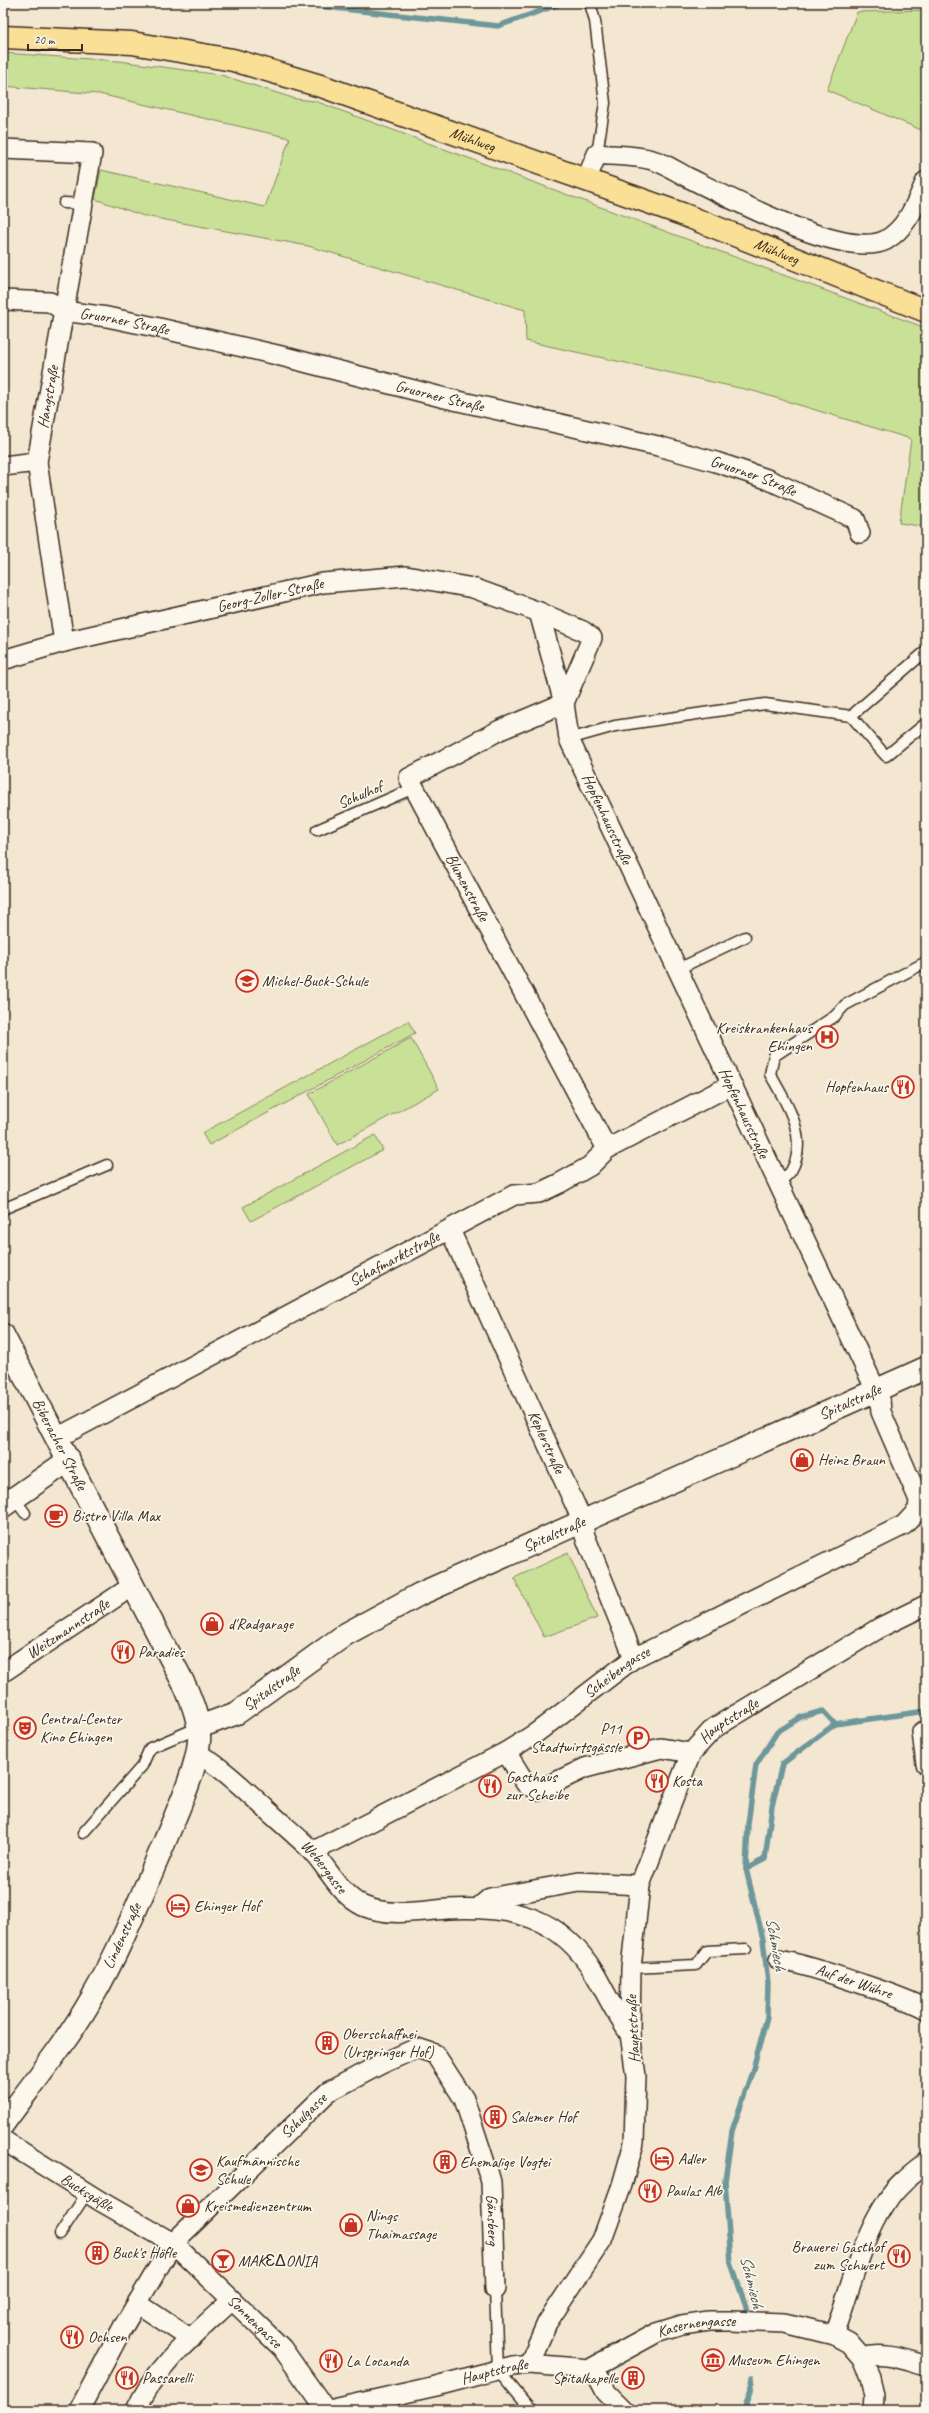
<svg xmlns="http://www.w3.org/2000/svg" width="929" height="2413" viewBox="0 0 929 2413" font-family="Caveat,sans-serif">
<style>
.green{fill:#c8e197;stroke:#82865a}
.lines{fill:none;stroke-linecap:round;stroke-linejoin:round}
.stream{stroke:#6e979a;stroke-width:5.5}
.lane-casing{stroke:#3b2a1e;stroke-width:13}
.street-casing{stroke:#3b2a1e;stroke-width:22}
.secondary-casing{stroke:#3b2a1e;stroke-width:25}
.primary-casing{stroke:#3b2a1e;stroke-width:25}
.lane{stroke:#fbf7ec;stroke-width:10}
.street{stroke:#fbf7ec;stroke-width:19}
.secondary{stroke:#fbf7ec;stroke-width:22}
.primary{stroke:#fadf96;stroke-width:22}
.labels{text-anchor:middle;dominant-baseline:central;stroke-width:3.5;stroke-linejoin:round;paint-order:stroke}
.street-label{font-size:16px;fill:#3b2a1e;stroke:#fbf7ec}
.poi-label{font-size:16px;fill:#3b2a1e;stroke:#fbf7ec;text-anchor:start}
.water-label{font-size:17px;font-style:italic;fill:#505852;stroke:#fbf7ec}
</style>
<rect width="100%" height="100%" fill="#f4e7d2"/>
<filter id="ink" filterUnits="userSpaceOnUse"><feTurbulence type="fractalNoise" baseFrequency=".025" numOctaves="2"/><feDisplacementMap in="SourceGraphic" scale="8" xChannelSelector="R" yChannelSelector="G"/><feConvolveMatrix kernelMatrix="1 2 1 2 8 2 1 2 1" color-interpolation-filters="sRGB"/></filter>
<g filter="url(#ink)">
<g class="green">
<path d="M926 10V132L827 90 857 12Z"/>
<path d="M3 53 119 61 221 75 296 99 315 101 926 328V527L899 523 911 439 753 391 526 341 525 310 308 246 144 216 95 199 101 170 265 207 290 138 99 94 3 86Z"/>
<path d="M408 1021 415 1033 209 1145 202 1133Z"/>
<path d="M411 1038 439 1089 337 1145 309 1094Z"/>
<path d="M375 1135 383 1150 251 1221 243 1207Z"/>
<path d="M568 1553 597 1618 544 1637 514 1578Z"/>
</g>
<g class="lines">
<g class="stream">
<path d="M289 3 498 26 563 3"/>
<path d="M746 1869 765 1859 772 1806 782 1764 835 1724"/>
<path d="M747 2320 746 2307 731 2263 725 2181 732 2131 753 2069 767 2017 768 1983 763 1939 746 1869 748 1824 756 1765 777 1732 801 1717 823 1711 835 1724 926 1711"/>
<path d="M745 2409 752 2388 751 2378"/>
</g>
<g class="lane-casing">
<g id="lane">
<path d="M590 3 595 21 605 103 597 154"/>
<path d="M64 203 84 204"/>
<path d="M851 716 886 756 926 723"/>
<path d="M569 739 615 726 765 704 851 716 926 651"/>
<path d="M317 830 414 788"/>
<path d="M678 969 745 937"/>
<path d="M777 1184C781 1180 788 1176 791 1171 810 1138 786 1102 770 1074L774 1056 835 1016 845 1005 926 962"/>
<path d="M3 1209 107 1165"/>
<path d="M14 1498 25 1513"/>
<path d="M83 1833 142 1766 150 1748 199 1727"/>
<path d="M631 1968 696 1965 707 1951 746 1949"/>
<path d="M60 2234 87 2193"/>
<path d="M495 2289 498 2370 531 2410"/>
</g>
</g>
<g class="street-casing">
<g id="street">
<path d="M3 149 92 153 37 462 64 642"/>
<path d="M586 180 597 154C615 156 635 155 652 160 664 163 676 171 687 177 726 196 846 261 886 240 908 227 916 203 926 181"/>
<path id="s1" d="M3 300 50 302 64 311 107 317 155 327 277 355 445 398 658 446 716 462 767 479 855 519 860 533"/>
<path d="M3 466 37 462"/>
<path d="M539 612 583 631 592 638 564 703Z"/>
<path id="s2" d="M3 660 64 642 323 583 406 576 473 588 539 612"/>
<path id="s3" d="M450 1230 582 1520 585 1536 634 1658"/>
<path id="s4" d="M57 1438 514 1195 539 1193 560 1183 590 1166 607 1149 731 1085"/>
<path id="s5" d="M3 1672 134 1585"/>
<path d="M922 1732 926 1764"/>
<path d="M506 1752 526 1784 539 1790 585 1768 661 1748 691 1753"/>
<path id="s6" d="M197 1753C223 1768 243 1788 265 1808 280 1822 297 1836 312 1851 329 1869 340 1895 363 1906 389 1917 420 1911 447 1909 511 1906 560 1915 595 1974 607 1995 616 2015 630 2034"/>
<path id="s7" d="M312 1852 506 1752 536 1733 634 1658 904 1525 918 1510 919 1500 881 1412 880 1399 569 739 564 703 500 730 409 778 607 1149"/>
<path d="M478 1908 490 1898 579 1882 640 1885"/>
<path id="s8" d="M779 1960C809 1965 837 1976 865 1985 886 1992 907 1999 926 2009"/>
<path id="s9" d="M3 2140 100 2201 173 2243 282 2348 326 2410"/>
<path d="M137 2303 191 2339"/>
<path d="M834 2335C850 2291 861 2240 887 2201 896 2186 912 2174 926 2163"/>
<path d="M862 2358C884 2351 905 2360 926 2366"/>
<path id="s10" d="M529 2364 547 2323 602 2240 622 2185 634 2143 636 2076 630 2034 631 1968 640 1885 691 1753 714 1728 881 1627 926 1605"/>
<path d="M590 2369 598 2377 606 2392 624 2410"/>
<path id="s11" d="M79 2410 123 2327 173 2243 328 2092 381 2064 417 2048 435 2054 464 2099 489 2175 491 2182 495 2289"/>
<path d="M136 2410C156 2365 197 2333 232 2300"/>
<path id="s12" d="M329 2410 436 2386 513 2366 529 2364 590 2369 656 2333 682 2325 709 2321H731L785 2323 834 2335 849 2343 862 2358 870 2377 874 2396 873 2410"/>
</g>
</g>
<g class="secondary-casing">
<g id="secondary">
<path id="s13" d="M3 1335 186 1688C193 1705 200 1722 199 1741 197 1769 176 1814 165 1841 142 1894 121 1948 92 1998 67 2042 33 2083 3 2124"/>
<path d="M3 1506 69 1460"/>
<path id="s14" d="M199 1727 237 1713 346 1634 420 1594 926 1368"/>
</g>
</g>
<g class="primary-casing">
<g id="primary">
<path id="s15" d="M3 37 132 43 233 60 324 87 682 214 926 311"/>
</g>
</g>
<use href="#lane" class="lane"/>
<use href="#street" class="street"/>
<use href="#secondary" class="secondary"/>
<use href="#primary" class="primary"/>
</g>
</g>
<defs>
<g id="school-ring" transform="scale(1.15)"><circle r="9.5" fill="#fbf7ec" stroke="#c8321e" stroke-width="1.5"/><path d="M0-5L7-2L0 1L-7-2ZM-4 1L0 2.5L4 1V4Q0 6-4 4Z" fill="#c8321e"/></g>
<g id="hospital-ring" transform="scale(1.15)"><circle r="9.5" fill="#fbf7ec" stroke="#c8321e" stroke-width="1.5"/><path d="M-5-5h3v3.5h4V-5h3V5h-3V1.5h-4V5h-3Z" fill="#c8321e"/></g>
<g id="restaurant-ring" transform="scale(1.15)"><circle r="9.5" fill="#fbf7ec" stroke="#c8321e" stroke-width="1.5"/><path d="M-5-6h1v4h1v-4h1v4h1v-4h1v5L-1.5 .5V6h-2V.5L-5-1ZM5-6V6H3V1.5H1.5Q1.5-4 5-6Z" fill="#c8321e"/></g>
<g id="shop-ring" transform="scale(1.15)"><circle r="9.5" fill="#fbf7ec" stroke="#c8321e" stroke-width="1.5"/><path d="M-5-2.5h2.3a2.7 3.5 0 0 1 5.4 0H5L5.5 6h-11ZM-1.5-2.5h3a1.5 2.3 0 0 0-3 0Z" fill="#c8321e"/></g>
<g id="cafe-ring" transform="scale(1.15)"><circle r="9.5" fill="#fbf7ec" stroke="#c8321e" stroke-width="1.5"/><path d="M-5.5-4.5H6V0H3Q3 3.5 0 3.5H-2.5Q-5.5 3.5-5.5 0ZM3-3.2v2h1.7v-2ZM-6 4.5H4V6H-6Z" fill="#c8321e"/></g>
<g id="theatre-ring" transform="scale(1.15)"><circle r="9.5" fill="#fbf7ec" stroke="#c8321e" stroke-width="1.5"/><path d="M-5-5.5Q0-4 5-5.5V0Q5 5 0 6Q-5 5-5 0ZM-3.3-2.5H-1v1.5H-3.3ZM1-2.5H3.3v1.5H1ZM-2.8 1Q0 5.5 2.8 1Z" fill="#c8321e"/></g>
<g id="parking-ring" transform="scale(1.15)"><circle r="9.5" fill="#fbf7ec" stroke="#c8321e" stroke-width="1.5"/><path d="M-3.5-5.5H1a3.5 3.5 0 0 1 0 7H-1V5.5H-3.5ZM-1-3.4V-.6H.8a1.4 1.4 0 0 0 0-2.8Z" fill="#c8321e"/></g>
<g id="hotel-ring" transform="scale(1.15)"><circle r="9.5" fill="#fbf7ec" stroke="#c8321e" stroke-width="1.5"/><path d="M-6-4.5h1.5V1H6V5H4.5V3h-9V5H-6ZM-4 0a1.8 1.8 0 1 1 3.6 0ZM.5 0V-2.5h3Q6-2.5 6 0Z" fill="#c8321e"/></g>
<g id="building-ring" transform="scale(1.15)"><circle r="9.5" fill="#fbf7ec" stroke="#c8321e" stroke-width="1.5"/><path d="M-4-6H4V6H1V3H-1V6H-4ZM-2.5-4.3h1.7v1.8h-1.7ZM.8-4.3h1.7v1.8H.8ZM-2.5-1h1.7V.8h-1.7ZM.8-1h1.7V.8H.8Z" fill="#c8321e"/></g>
<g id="bar-ring" transform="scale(1.15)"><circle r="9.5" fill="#fbf7ec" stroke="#c8321e" stroke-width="1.5"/><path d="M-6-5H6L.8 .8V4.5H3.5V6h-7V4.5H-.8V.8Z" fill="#c8321e"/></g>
<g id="museum-ring" transform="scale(1.15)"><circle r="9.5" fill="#fbf7ec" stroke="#c8321e" stroke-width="1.5"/><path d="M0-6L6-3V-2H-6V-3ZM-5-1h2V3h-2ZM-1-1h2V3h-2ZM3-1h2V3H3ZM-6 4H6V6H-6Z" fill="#c8321e"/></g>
</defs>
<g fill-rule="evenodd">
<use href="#school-ring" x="247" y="981"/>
<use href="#hospital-ring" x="827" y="1037"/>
<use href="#restaurant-ring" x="903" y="1087"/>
<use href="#shop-ring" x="802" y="1460"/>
<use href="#cafe-ring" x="56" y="1516"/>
<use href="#shop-ring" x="212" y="1624"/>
<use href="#restaurant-ring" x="123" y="1652"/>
<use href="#theatre-ring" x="25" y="1728"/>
<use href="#parking-ring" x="638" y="1738"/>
<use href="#restaurant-ring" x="657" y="1781"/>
<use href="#restaurant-ring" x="490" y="1786"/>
<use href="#hotel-ring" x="178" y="1906"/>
<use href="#building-ring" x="327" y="2043"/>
<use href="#building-ring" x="495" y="2117"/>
<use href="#hotel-ring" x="662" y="2159"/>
<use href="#building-ring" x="445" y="2162"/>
<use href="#school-ring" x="201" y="2170"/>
<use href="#restaurant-ring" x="650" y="2191"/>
<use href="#shop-ring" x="188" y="2206"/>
<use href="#shop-ring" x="351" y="2225"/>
<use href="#building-ring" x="97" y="2253"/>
<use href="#restaurant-ring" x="899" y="2256"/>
<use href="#bar-ring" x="223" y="2261"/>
<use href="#restaurant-ring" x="72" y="2337"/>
<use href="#museum-ring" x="713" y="2360"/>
<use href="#restaurant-ring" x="331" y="2361"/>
<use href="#restaurant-ring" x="127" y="2378"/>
<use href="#building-ring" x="633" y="2378"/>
</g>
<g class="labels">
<g class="street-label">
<text stroke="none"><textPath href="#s15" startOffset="484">Mühlweg</textPath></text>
<text stroke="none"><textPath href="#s15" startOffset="808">Mühlweg</textPath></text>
<text stroke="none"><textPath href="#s1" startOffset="125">Gruorner Straße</textPath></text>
<text stroke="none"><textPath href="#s1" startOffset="449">Gruorner Straße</textPath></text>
<text transform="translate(48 397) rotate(-80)">Hangstraße</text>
<text stroke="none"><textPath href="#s1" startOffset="773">Gruorner Straße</textPath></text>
<text stroke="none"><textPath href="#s2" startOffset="275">Georg-Zoller-Straße</textPath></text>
<text transform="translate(360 795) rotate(-23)">Schulhof</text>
<text transform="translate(607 819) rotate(65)">Hopfenhausstraße</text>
<text stroke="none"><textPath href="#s7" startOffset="1880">Blumenstraße</textPath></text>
<text transform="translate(744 1113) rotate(65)">Hopfenhausstraße</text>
<text stroke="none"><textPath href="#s4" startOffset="382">Schafmarktstraße</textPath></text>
<text stroke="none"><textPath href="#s14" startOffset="730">Spitalstraße</textPath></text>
<text stroke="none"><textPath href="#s3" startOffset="233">Keplerstraße</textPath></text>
<text stroke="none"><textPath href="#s13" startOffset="123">Biberacher Straße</textPath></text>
<text stroke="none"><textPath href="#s14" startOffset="406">Spitalstraße</textPath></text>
<text stroke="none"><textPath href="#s5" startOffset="78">Weitzmannstraße</textPath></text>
<text stroke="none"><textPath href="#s7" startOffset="355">Scheibengasse</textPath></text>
<text stroke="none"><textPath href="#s14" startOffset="83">Spitalstraße</textPath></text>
<text stroke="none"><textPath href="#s10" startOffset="697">Hauptstraße</textPath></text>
<text stroke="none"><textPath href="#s6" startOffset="171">Webergasse</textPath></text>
<text transform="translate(122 1936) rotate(-65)">Lindenstraße</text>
<text stroke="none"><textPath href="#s8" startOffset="78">Auf der Wühre</textPath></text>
<text transform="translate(633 2029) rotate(-93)">Hauptstraße</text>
<text stroke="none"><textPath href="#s11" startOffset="374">Schulgasse</textPath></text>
<text stroke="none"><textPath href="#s9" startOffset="99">Bucksgäßle</textPath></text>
<text stroke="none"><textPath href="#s11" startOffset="705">Gänsberg</textPath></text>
<text stroke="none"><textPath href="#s9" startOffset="312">Sonnengasse</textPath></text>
<text stroke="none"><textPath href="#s12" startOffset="383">Kasernengasse</textPath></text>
<text stroke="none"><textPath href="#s12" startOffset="170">Hauptstraße</textPath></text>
</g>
<g class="poi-label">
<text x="262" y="981">Michel-Buck-Schule</text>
<text x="812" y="1028" text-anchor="end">Kreiskrankenhaus<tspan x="812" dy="18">Ehingen</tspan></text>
<text x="888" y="1087" text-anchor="end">Hopfenhaus</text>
<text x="818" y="1460">Heinz Braun</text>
<text x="72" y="1516">Bistro Villa Max</text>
<text x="228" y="1624">d'Radgarage</text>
<text x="138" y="1652">Paradies</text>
<text x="40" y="1719">Central-Center<tspan x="40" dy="18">Kino Ehingen</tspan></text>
<text x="622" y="1729" text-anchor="end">P11<tspan x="622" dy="18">Stadtwirtsgässle</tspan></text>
<text x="506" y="1777">Gasthaus<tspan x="506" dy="18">zur Scheibe</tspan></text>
<text x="672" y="1781">Kosta</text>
<text x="194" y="1906">Ehinger Hof</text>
<text x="342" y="2034">Oberschaffnei<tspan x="342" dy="18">(Urspringer Hof)</tspan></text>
<text x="510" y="2117">Salemer Hof</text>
<text x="678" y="2159">Adler</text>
<text x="216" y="2161">Kaufmännische<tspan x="216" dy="18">Schule</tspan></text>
<text x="460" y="2162">Ehemalige Vogtei</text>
<text x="666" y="2191">Paulas Alb</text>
<text x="204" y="2206">Kreismedienzentrum</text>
<text x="366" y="2216">Nings<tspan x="366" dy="18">Thaimassage</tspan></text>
<text x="884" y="2247" text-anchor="end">Brauerei Gasthof<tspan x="884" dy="18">zum Schwert</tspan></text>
<text x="112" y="2253">Buck's Höfle</text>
<text x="238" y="2261">MAKƐΔONIA</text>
<text x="88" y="2337">Ochsen</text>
<text x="728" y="2360">Museum Ehingen</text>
<text x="346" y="2361">La Locanda</text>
<text x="142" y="2378">Passarelli</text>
<text x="618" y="2378" text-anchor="end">Spitalkapelle</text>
</g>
<g class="water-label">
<text transform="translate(776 1944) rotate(80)">Schmiech</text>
<text transform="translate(752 2282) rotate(76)">Schmiech</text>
</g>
</g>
<rect width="929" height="2413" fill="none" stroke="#fbf7ec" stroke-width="16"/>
<rect x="8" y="8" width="913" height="2397" fill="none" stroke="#3b2a1e" stroke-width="1.5" filter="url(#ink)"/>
<path d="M28 44v6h54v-6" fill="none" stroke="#3b2a1e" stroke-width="2"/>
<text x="34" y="44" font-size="12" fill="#3b2a1e" stroke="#fbf7ec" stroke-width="3" paint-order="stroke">20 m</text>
</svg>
